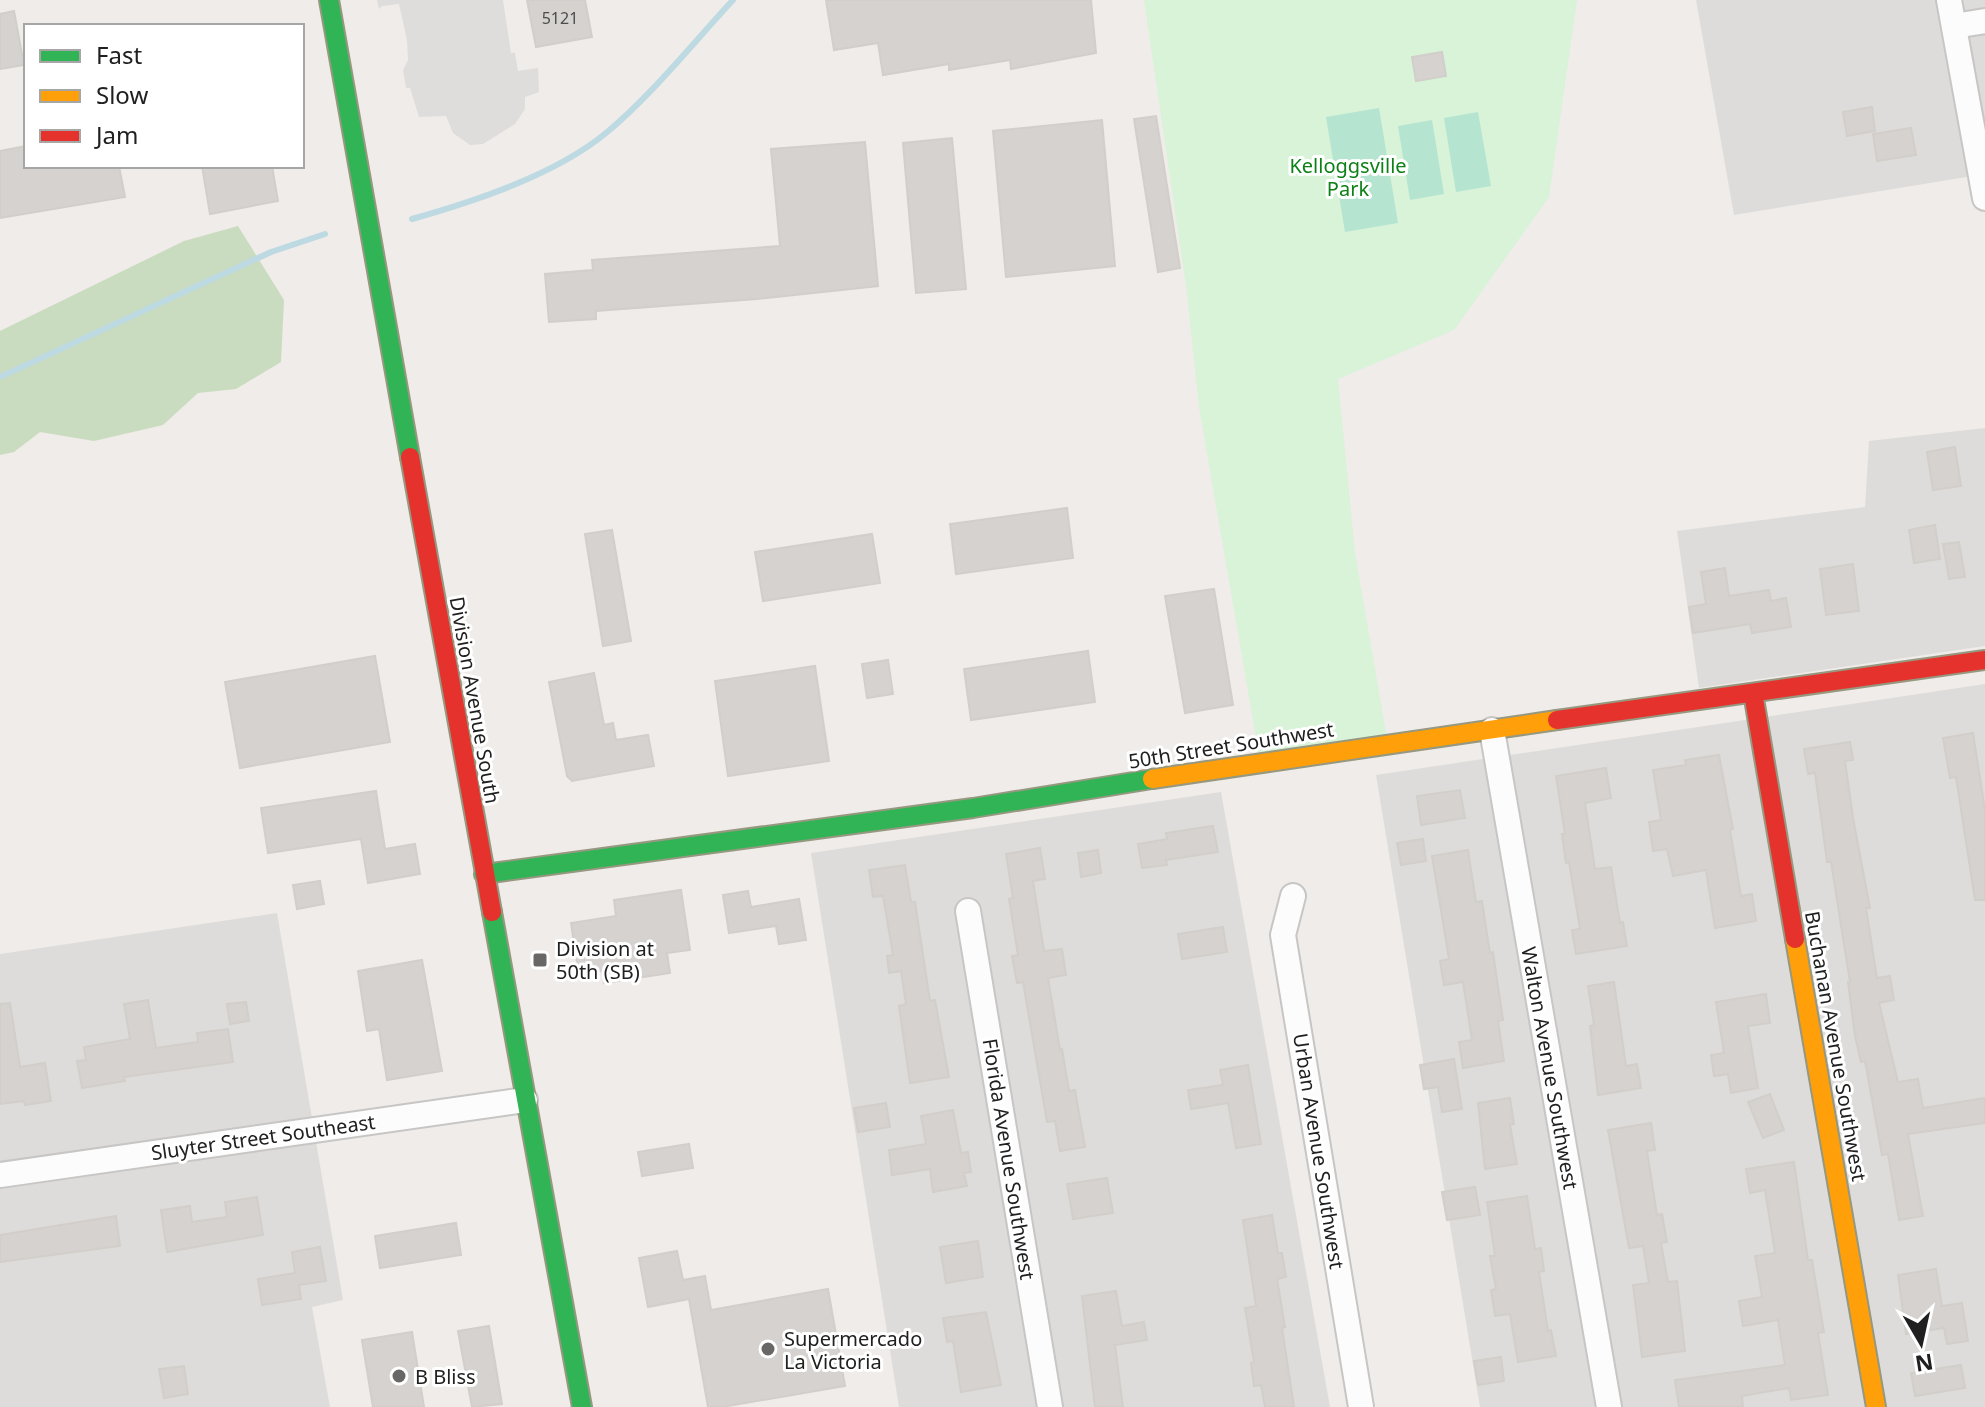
<svg xmlns="http://www.w3.org/2000/svg" width="1985" height="1407" viewBox="0 0 1985 1407" font-family="'Noto Sans',sans-serif">
<style>
.residential{fill:#dedcda}
.forest{fill:#cadcbf}
.park{fill:#d8f3d8}
.pitch{fill:#b5e4d1}
.parking{fill:#dfdddc}
.lines{fill:none;stroke-linecap:round;stroke-linejoin:round}
.stream{stroke:#bdd9e1;stroke-width:6}
.building{fill:#d5d2d0;stroke:#d2ceca;stroke-width:2}
.street-casing{stroke:#c7c6c5;stroke-width:28}
.fast-casing{stroke:#969880;stroke-width:22}
.slow-casing{stroke:#969880;stroke-width:22}
.jam-casing{stroke:#969880;stroke-width:22}
.street{stroke:#fdfcfc;stroke-width:24}
.fast{stroke:#30b455;stroke-width:18}
.slow{stroke:#ff9f0a;stroke-width:18}
.jam{stroke:#e5322d;stroke-width:18}
.poi-dot{fill:#686766;stroke:#fff;stroke-width:3}
.labels{text-anchor:middle;dominant-baseline:central;stroke-width:6;stroke-linejoin:round;paint-order:stroke}
.number-label{font-size:16px;fill:#4d4c4c}
.park-label{font-size:20px;fill:#0d8017;stroke:#fff}
.street-label{font-size:20px;fill:#202020;stroke:#fff}
.poi-label{font-size:20px;fill:#202020;stroke:#fff;text-anchor:start}
</style>
<rect width="100%" height="100%" fill="#efece9"/>
<g class="residential">
<path d="M1696 0H1985V174L1734 215Z"/>
<path d="M1985 428V646L1699 688 1677 531 1865 507 1869 441Z"/>
<path d="M1985 684V1407H1480L1376 775Z"/>
<path d="M1221 792 1330 1407H899L811 853Z"/>
<path d="M277 913 343 1300 312 1307 330 1407H0V954Z"/>
</g>
<path class="forest" d="M238 226 284 300 281 362 236 389 198 393 163 425 94 441 40 432 14 452 0 455V331L184 241Z"/>
<path class="park" d="M1144 0H1577L1549 197 1454 330 1338 379 1355 553 1388 744 1260 761 1199 407 1186 286Z"/>
<g class="pitch">
<path d="M1379 108 1398 223 1345 232 1326 117Z"/>
<path d="M1478 112 1491 186 1456 192 1444 118Z"/>
<path d="M1432 120 1444 194 1410 200 1398 126Z"/>
</g>
<path class="parking" d="M377 0H503L511 53H515L518 71 538 68 539 92 525 97V109L515 124 483 144 470 145 453 133 446 116 419 117 410 88H406L403 70 408 60 407 40 399 4 382 6 379 9Z"/>
<g class="lines">
<g class="stream">
<path d="M412 219C475 201 555 175 606 133 650 97 694 42 733 0"/>
<path d="M0 377 271 252 325 234"/>
</g>
</g>
<g class="building">
<path d="M527 0H585L592 37 536 47Z"/>
<path d="M826 0H1091L1096 53 1011 69 1010 60 949 70V64L883 75 878 43 834 50Z"/>
<path d="M14 11 24 65 0 69V14Z"/>
<path d="M1442 52 1446 76 1416 81 1412 57Z"/>
<path d="M1872 107 1875 131 1847 136 1843 112Z"/>
<path d="M1156 116 1180 268 1158 272 1134 119Z"/>
<path d="M1102 120 1115 266 1006 277 993 131Z"/>
<path d="M1911 128 1916 155 1877 161 1873 134Z"/>
<path d="M952 138 966 289 916 293 903 143Z"/>
<path d="M865 142 878 286 757 299 596 311V319L549 322 545 274 593 270 592 260 780 246 771 149Z"/>
<path d="M26 146V166H119L125 197 0 218V151Z"/>
<path d="M202 166H272L278 201 210 214Z"/>
<path d="M1955 447 1961 486 1933 490 1927 452Z"/>
<path d="M1067 508 1073 558 956 574 950 524Z"/>
<path d="M1935 525 1940 559 1914 563 1909 530Z"/>
<path d="M612 530 631 641 603 646 585 534Z"/>
<path d="M872 534 880 583 763 601 755 552Z"/>
<path d="M1959 542 1965 577 1949 579 1943 544Z"/>
<path d="M1853 564 1859 611 1826 615 1820 569Z"/>
<path d="M1725 568 1729 596 1769 590 1771 601 1786 598 1791 627 1752 633 1750 624 1693 633 1689 607 1706 604 1701 572Z"/>
<path d="M1214 589 1233 705 1185 713 1165 596Z"/>
<path d="M1088 651 1095 702 971 720 964 669Z"/>
<path d="M375 656 390 742 240 768 225 682Z"/>
<path d="M888 660 893 694 867 698 862 664Z"/>
<path d="M815 666 829 761 728 776 715 681Z"/>
<path d="M594 673 604 725 613 723 616 740 648 735 654 766 572 781 567 776 549 682Z"/>
<path d="M1973 733 1985 810V900H1975L1956 777 1950 778 1943 738Z"/>
<path d="M1850 742 1853 760 1845 761 1853 818 1870 908H1866L1877 978 1890 976 1894 1000 1879 1003 1898 1082 1918 1079 1923 1108 1985 1098V1123L1908 1134 1923 1216 1899 1220 1888 1154 1882 1155 1865 1061 1861 1062 1855 1036 1848 982H1850L1831 862H1827L1815 773 1808 774 1804 749Z"/>
<path d="M1719 755 1733 829 1730 830 1741 896 1752 894 1756 921 1715 928 1706 870 1673 876 1667 849 1653 851 1649 822 1661 820 1653 770 1686 765 1685 760Z"/>
<path d="M1606 768 1611 798 1585 803 1595 869 1611 867 1620 923 1623 922 1627 946 1576 954 1572 930 1580 929 1569 862 1566 863 1562 834H1565L1556 776Z"/>
<path d="M1460 790 1465 818 1421 825 1417 796Z"/>
<path d="M376 791 385 849 415 844 420 874 368 883 361 839 268 853 261 808Z"/>
<path d="M1213 826 1218 852 1166 860 1167 865 1142 868 1138 844 1167 839 1166 833Z"/>
<path d="M1423 839 1426 861 1401 865 1397 843Z"/>
<path d="M1040 848 1045 879 1033 881 1044 951 1062 949 1066 975 1048 978 1060 1050 1062 1049 1069 1091 1075 1090 1085 1147 1060 1151 1055 1121 1047 1122 1023 982 1017 983 1012 956 1018 955 1009 899 1013 898 1006 854Z"/>
<path d="M1098 850 1101 873 1081 877 1078 853Z"/>
<path d="M1468 850 1476 902 1482 901 1490 953 1493 952 1503 1020 1498 1021 1504 1061 1463 1068 1459 1042 1472 1040 1463 982 1444 985 1440 961 1449 959 1432 856Z"/>
<path d="M905 865 911 902H915L930 1001 935 1000 949 1077 910 1083 899 1006 906 1004 901 971 889 973 887 956 893 955 883 896 873 897 869 870Z"/>
<path d="M320 881 324 904 297 909 293 885Z"/>
<path d="M681 890 690 950 667 953 670 973 604 983 602 971 579 975 571 923 616 916 614 900Z"/>
<path d="M748 891 751 907 799 899 806 940 779 944 776 926 729 933 723 895Z"/>
<path d="M1223 927 1227 952 1182 959 1178 934Z"/>
<path d="M422 960 442 1071 387 1080 379 1029 367 1031 358 971Z"/>
<path d="M1614 982 1626 1066 1637 1064 1641 1088 1598 1095 1590 1026 1594 1025 1588 986Z"/>
<path d="M1766 994 1770 1023 1748 1026 1758 1088 1731 1093 1728 1074 1714 1076 1711 1055 1724 1053 1716 1002Z"/>
<path d="M148 1000 156 1048 198 1042 197 1033 228 1029 233 1062 124 1077 125 1081 82 1088 77 1061 86 1060 84 1047 130 1039 124 1004Z"/>
<path d="M246 1002 249 1021 230 1024 227 1004Z"/>
<path d="M10 1003 20 1067 45 1063 51 1101 25 1105 24 1101 0 1104V1004Z"/>
<path d="M1454 1059 1462 1109 1442 1112 1438 1087 1424 1089 1420 1065Z"/>
<path d="M1248 1065 1261 1144 1236 1148 1228 1103 1191 1109 1188 1090 1223 1085 1220 1070Z"/>
<path d="M1770 1094 1784 1130 1763 1138 1748 1102Z"/>
<path d="M1510 1098 1514 1124 1510 1125 1517 1164 1485 1169 1478 1103Z"/>
<path d="M886 1103 890 1127 858 1132 854 1108Z"/>
<path d="M953 1110 961 1153 968 1152 971 1172 964 1173 967 1186 933 1192 930 1169 892 1175 889 1150 926 1144 921 1116Z"/>
<path d="M1651 1123 1655 1150 1647 1151 1657 1215 1662 1214 1667 1242 1661 1243 1668 1282 1677 1281 1685 1351 1642 1357 1633 1285 1649 1283 1643 1246 1629 1248 1608 1130Z"/>
<path d="M689 1144 693 1168 642 1176 638 1152Z"/>
<path d="M1794 1162 1808 1260H1812L1824 1332 1818 1333 1828 1395 1791 1400 1789 1388 1742 1396 1743 1407H1679L1675 1380 1785 1365 1778 1320 1743 1326 1739 1301 1762 1297 1755 1256 1775 1253 1765 1190 1750 1193 1746 1169Z"/>
<path d="M1107 1178 1113 1213 1073 1219 1067 1184Z"/>
<path d="M1475 1187 1480 1215 1447 1220 1442 1192Z"/>
<path d="M1527 1196 1535 1249 1541 1248 1544 1271 1539 1272 1548 1331 1551 1330 1556 1356 1518 1362 1510 1314 1495 1316 1491 1290 1496 1289 1490 1256H1495L1487 1202Z"/>
<path d="M257 1197 263 1235 167 1252 161 1210 190 1206 192 1222 227 1217 225 1202Z"/>
<path d="M1272 1215 1278 1253H1282L1286 1277 1277 1279 1285 1327 1282 1328 1294 1407H1265L1261 1385 1254 1386 1251 1363 1254 1362 1245 1308 1256 1306 1243 1220Z"/>
<path d="M116 1216 120 1246 0 1262V1235Z"/>
<path d="M456 1223 461 1255 380 1268 375 1236Z"/>
<path d="M978 1241 983 1277 946 1283 940 1247Z"/>
<path d="M320 1247 326 1281 299 1285 301 1299 262 1305 258 1279 295 1273 292 1252Z"/>
<path d="M677 1251 683 1280 705 1276 711 1310 828 1289 845 1386 722 1407H708L689 1299 648 1307 639 1258Z"/>
<path d="M1936 1269 1942 1306 1962 1303 1968 1341 1947 1344 1944 1328 1906 1334 1898 1275Z"/>
<path d="M1116 1291 1122 1326 1144 1322 1147 1340 1115 1345 1123 1407H1095L1082 1296Z"/>
<path d="M986 1312 1001 1385 961 1392 953 1341 947 1342 943 1318Z"/>
<path d="M489 1326 502 1404 472 1407 458 1331Z"/>
<path d="M412 1332 424 1407H373L362 1340Z"/>
<path d="M1501 1357 1504 1381 1478 1385 1474 1361Z"/>
<path d="M1961 1365 1965 1388 1915 1396 1911 1373Z"/>
<path d="M184 1366 188 1394 164 1398 159 1369Z"/>
</g>
<g class="lines">
<g class="street-casing">
<g id="street">
<path d="M1949 0 1985 198"/>
<path d="M1954 26 1985 21"/>
<path d="M1492 730 1609 1407"/>
<path d="M1293 896 1283 935 1361 1407"/>
<path d="M968 911 1050 1407"/>
<path d="M0 1175 525 1100"/>
</g>
</g>
<g class="fast-casing">
<g id="fast">
<path d="M329 0 410 457"/>
<path d="M484 874 973 808 1152 779"/>
<path d="M492 912 582 1407"/>
</g>
</g>
<g class="slow-casing">
<g id="slow">
<path d="M1152 779 1557 720"/>
<path d="M1795 939 1876 1407"/>
</g>
</g>
<g class="jam-casing">
<g id="jam">
<path d="M410 457 492 912"/>
<path d="M1753 693 1795 939"/>
<path d="M1557 720 1985 660"/>
</g>
</g>
<use href="#street" class="street"/>
<use href="#fast" class="fast"/>
<use href="#slow" class="slow"/>
<use href="#jam" class="jam"/>
</g>
<g class="poi-dot">
<rect x="532" y="952" width="16" height="16" rx="4"/>
<circle cx="768" cy="1349" r="8"/>
<circle cx="399" cy="1376" r="8"/>
</g>
<g class="labels">
<g class="number-label">
<text x="560" y="18">5121</text>
</g>
<g class="park-label">
<text x="1348" y="165">Kelloggsville<tspan x="1348" dy="23">Park</tspan></text>
</g>
<g class="street-label">
<text transform="translate(475 700) rotate(80)">Division Avenue South</text>
<text transform="translate(1231 745) rotate(-9)">50th Street Southwest</text>
<text transform="translate(1836 1046) rotate(80)">Buchanan Avenue Southwest</text>
<text transform="translate(1550 1068) rotate(80)">Walton Avenue Southwest</text>
<text transform="translate(263 1137) rotate(-8)">Sluyter Street Southeast</text>
<text transform="translate(1319 1151) rotate(81)">Urban Avenue Southwest</text>
<text transform="translate(1009 1159) rotate(81)">Florida Avenue Southwest</text>
</g>
<g class="poi-label">
<text x="556" y="948">Division at<tspan x="556" dy="23">50th (SB)</tspan></text>
<text x="784" y="1338">Supermercado<tspan x="784" dy="23">La Victoria</tspan></text>
<text x="415" y="1376">B Bliss</text>
</g>
</g>
<rect x="24" y="24" width="280" height="144" fill="#ffffff" stroke="#a6a6a6" stroke-width="2"/>
<rect x="40" y="50" width="40" height="12" fill="#30b455" stroke="#a6a6a6" stroke-width="2"/>
<text x="96" y="64" font-size="24" fill="#202020">Fast</text>
<rect x="40" y="90" width="40" height="12" fill="#ff9f0a" stroke="#a6a6a6" stroke-width="2"/>
<text x="96" y="104" font-size="24" fill="#202020">Slow</text>
<rect x="40" y="130" width="40" height="12" fill="#e5322d" stroke="#a6a6a6" stroke-width="2"/>
<text x="96" y="144" font-size="24" fill="#202020">Jam</text>
<g transform="translate(1921 1343) rotate(171)" stroke="#ffffff" stroke-width="6" paint-order="stroke">
<path d="M0-6L14 30L0 20L-14 30Z" fill="#202020"/>
<text y="-12" font-size="22" font-weight="bold" text-anchor="middle" fill="#202020">N</text>
</g>
</svg>
